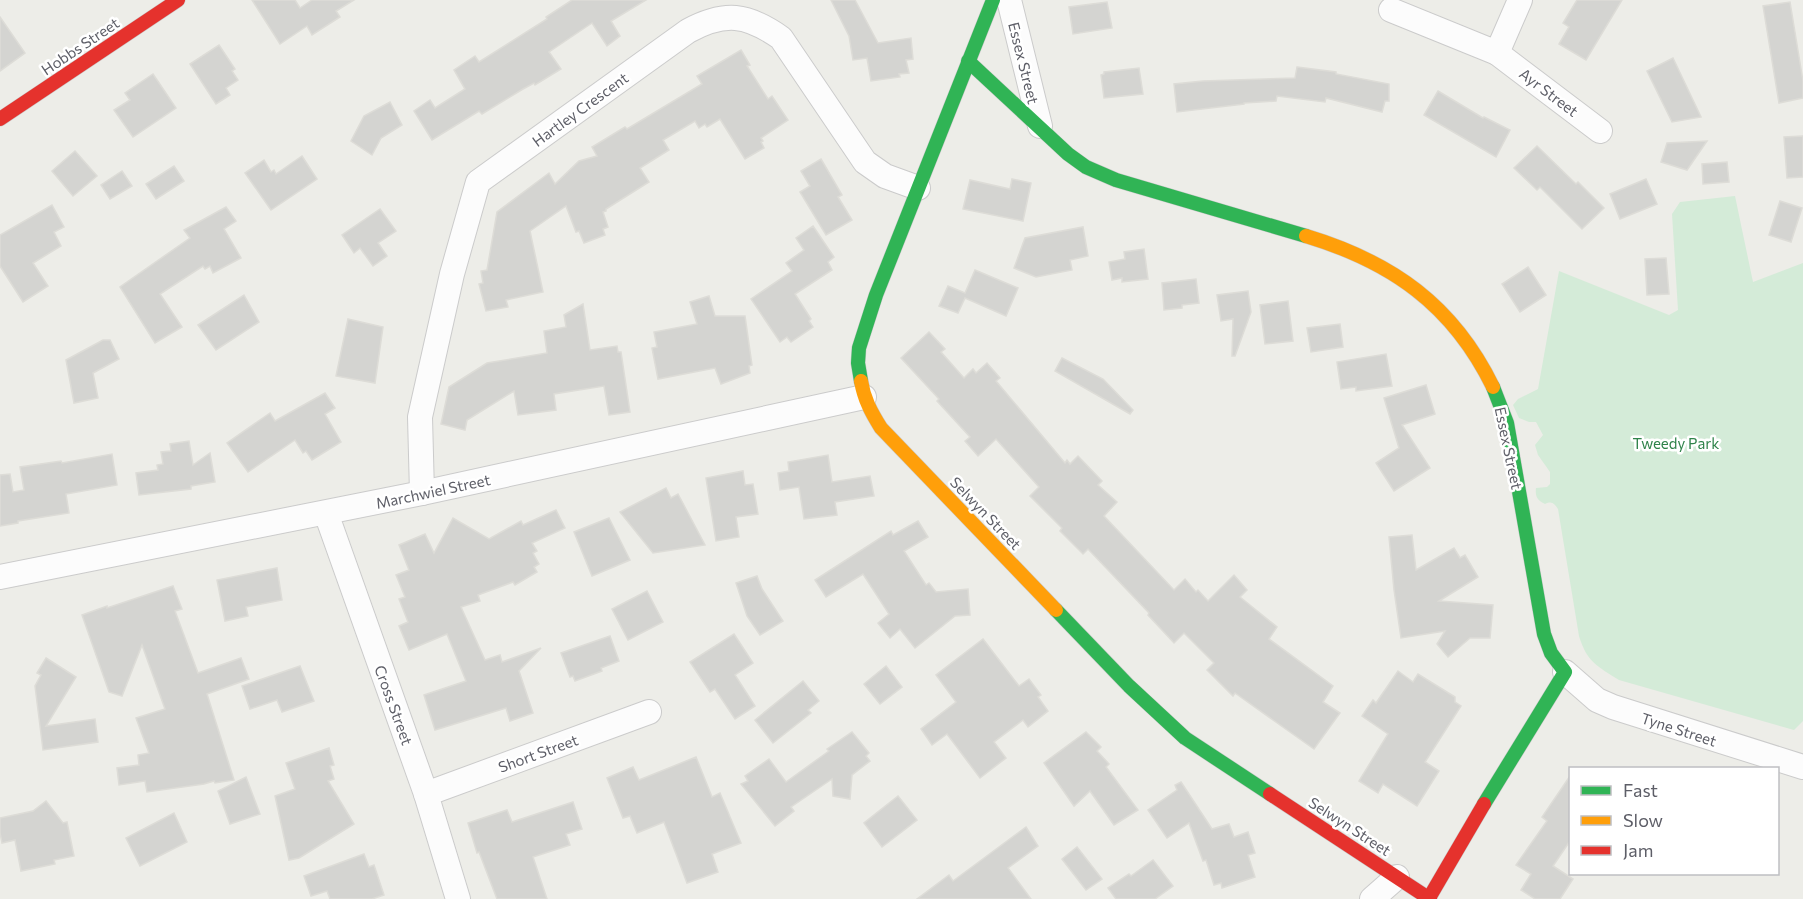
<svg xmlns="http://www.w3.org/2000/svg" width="1803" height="899" viewBox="0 0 1803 899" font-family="Commissioner,sans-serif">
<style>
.green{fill:#d4ebd8}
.building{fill:#d4d4d1;stroke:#dddcd7;stroke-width:1.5}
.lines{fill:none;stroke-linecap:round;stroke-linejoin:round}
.street-casing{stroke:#cbcbcb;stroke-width:26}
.fast-casing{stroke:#cacaca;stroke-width:15}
.slow-casing{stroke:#cacaca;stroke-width:15}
.jam-casing{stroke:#cacaca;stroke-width:15}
.street{stroke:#fcfcfc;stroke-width:24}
.fast{stroke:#30b455;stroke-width:14}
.slow{stroke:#ff9f0a;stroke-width:14}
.jam{stroke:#e5322d;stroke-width:14}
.labels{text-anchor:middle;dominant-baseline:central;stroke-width:5;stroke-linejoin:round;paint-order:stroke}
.street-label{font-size:15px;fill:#5d5e67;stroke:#fff}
.park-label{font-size:15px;fill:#2f834a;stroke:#fff}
</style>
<rect width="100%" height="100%" fill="#edede8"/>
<path class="green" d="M1735 196 1753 282 1803 263V721L1794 730 1619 680C1597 666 1587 662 1579 636L1558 509C1554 503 1552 501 1545 504 1537 500 1535 496 1536 488L1547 487 1550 484V472L1538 455 1535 445 1543 435 1536 422H1529L1519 418 1513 405 1518 399 1538 389 1559 271 1669 315 1678 310 1672 214 1680 202Z"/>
<g class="building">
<path d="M252 0H295L300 8 312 0H354L336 11 340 17 312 35 307 26 280 44Z"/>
<path d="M572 0H646L611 21 620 36 607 46 592 23 549 52 561 69 535 85 534 83 523 89 482 114 479 111 432 140 414 111 430 100 435 108 465 89 454 70 475 56 479 62 547 19 546 17Z"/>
<path d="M831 0H855L878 43 911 38 913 59 906 60 909 73 899 74 900 77 871 81 867 58 853 60 849 36Z"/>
<path d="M1577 0H1622L1586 60 1559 44 1569 27 1563 23Z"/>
<path d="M1107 2 1112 28 1073 34 1069 7Z"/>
<path d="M1790 2 1803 81V98L1779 103 1763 6Z"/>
<path d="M0 17 25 53 0 71Z"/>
<path d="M219 45 235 69 232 71 238 80 226 88 230 95 216 104 190 64Z"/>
<path d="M741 50 750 65 747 66 768 99 772 96 788 120 761 138 763 141 761 142 764 148 745 159 720 119 707 127 705 124 699 128 695 121 663 140 669 150 640 168 649 182 606 209V211L603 212 608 227 603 229 605 235 584 243 579 231 576 232 566 206 530 231 543 292 506 300 508 307 486 311 479 284 483 283 481 271 487 270 497 212 549 173 555 184 579 161 597 156 592 147 625 127 627 129 702 84 697 76Z"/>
<path d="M1673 58 1701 117 1672 122 1647 71Z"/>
<path d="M1297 67 1336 72V74L1389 84V101H1385L1382 112 1326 98 1325 102 1277 96 1276 101 1244 103V104L1177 112 1174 84 1203 81 1295 78Z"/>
<path d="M1139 68 1143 94 1104 98 1101 75 1104 74V72Z"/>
<path d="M153 74 176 108 133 137 114 110 130 100 125 93Z"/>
<path d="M1438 91 1483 118 1484 117 1510 130 1496 157 1424 115Z"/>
<path d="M390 102 402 125 381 138 372 155 351 141 364 116Z"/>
<path d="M1803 136V177L1787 178 1784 137Z"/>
<path d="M1707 141 1687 170 1661 162 1667 143Z"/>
<path d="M1537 146 1576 184 1578 182 1604 208 1582 229 1540 187 1537 190 1514 168Z"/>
<path d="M75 151 97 176 73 196 52 171Z"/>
<path d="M302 156 317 179 271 210 245 173 264 160 271 172 274 170 276 174Z"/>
<path d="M821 159 842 195 838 197 852 220 826 235 800 192 810 186 801 171Z"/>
<path d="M1727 162 1729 182 1703 184 1702 164Z"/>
<path d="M174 166 184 181 156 199 146 184Z"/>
<path d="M122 171 132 186 110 199 101 185Z"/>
<path d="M1012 179 1031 183 1023 221 963 209 970 180 1010 189Z"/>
<path d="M1646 179 1657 204 1620 219 1610 194Z"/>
<path d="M1780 201 1802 208 1791 242 1769 235Z"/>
<path d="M52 205 64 227 54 232 61 246 33 263 48 286 23 302 0 266V235Z"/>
<path d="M226 207 236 221 224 229 241 258 213 273 210 266 205 269 203 266 160 294 182 327 155 343 120 287 190 238 184 230Z"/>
<path d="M380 209 396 231 378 243 387 256 373 266 360 248 354 253 342 235Z"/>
<path d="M813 226 834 257 828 262 832 270 795 294 811 319 809 321 813 327 791 342 787 337 780 342 751 299 792 271 786 263 804 250 796 238Z"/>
<path d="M1083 227 1088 256 1070 260 1072 270 1036 277 1014 268 1025 238Z"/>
<path d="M1144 249 1148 279 1122 282V278L1112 280 1109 262 1125 259 1124 252Z"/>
<path d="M1666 258 1669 294 1647 295 1645 259Z"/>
<path d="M1528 267 1546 295 1520 312 1502 284Z"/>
<path d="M975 270 1018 288 1006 316 965 298 958 313 939 306 948 286 965 293Z"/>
<path d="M1196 279 1199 303 1182 305V308L1164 310 1162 283Z"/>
<path d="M1248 291 1251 312 1235 356H1232L1233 319 1221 321 1217 295Z"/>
<path d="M244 295 259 322 216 350 198 325Z"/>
<path d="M709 296 715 316H745L752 365 749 366 750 373 721 384 715 368 658 379 652 348 657 347 654 332 697 324 690 302Z"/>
<path d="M1288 301 1293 341 1265 344 1260 305Z"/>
<path d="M583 304 590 350 617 346 618 352H621L630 412 609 415 604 386 554 394 556 410 518 415 514 391 467 420 465 430 441 424 449 387 487 363 547 353 544 331 566 327 564 315Z"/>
<path d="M348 319 383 327 375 383 336 376Z"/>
<path d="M1340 324 1343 347 1311 352 1307 328Z"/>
<path d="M929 332 945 349 941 352 964 378 973 369 976 373 987 363 1000 378 996 381 1065 463 1067 460 1070 464 1078 456 1102 481 1098 485 1117 502 1104 516 1174 590 1185 579 1196 592 1198 590 1208 601 1234 575 1247 590 1240 597 1277 627 1269 639 1333 686 1323 702 1340 713 1314 749 1235 693 1233 696 1207 670 1214 663 1184 633 1174 643 1148 615 1149 613 1088 549 1083 554 1060 531 1062 528 1030 496 1039 487 996 439 978 456 965 441 970 437 937 401 939 399 901 358Z"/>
<path d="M103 340H110L119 359 93 373 98 398 74 403 66 360Z"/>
<path d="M1386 354 1392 386 1356 391V387L1341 389 1337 362Z"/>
<path d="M1062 358 1103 379 1133 410 1130 414 1055 371Z"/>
<path d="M1426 385 1435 414 1402 425 1430 468 1394 491 1376 463 1399 448 1384 398Z"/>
<path d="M325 393 335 408 325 414 341 442 312 460 306 451 303 453 295 440 248 472 227 443 270 413 275 421Z"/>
<path d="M189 441 193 465 210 453 215 482 191 486V489L139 495 136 473 158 470 157 465 163 464 161 452 171 451 170 444Z"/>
<path d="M112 454 117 485 66 494 69 513 18 521V523L0 526V475L10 474 13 492 24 490 20 467 61 461 62 463Z"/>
<path d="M828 455 832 482 870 476 874 496 835 502 837 515 804 519 799 487 780 490 778 473 789 471 788 462Z"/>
<path d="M743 471 745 485 753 484 758 514 736 517 739 537 716 541 706 478Z"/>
<path d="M666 488 671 498 678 494 705 545 653 553 620 512Z"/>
<path d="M556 510 565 528 532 543 537 551 533 553 539 564 534 567 537 572 515 585 513 582 478 595 480 601 461 607 485 660 500 655 502 662 541 648 519 671 533 713 510 721 506 708 435 730 424 695 466 681 447 634 409 650 399 626 408 622 399 599 405 597 396 575 409 570 399 545 425 534 434 553 453 518 489 539 521 521 523 525Z"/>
<path d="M609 518 630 560 592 576 574 532Z"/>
<path d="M918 521 928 537 904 551 926 585 929 583 936 592 968 589 970 615 955 616 915 648 900 629 890 638 878 623 889 614 863 574 826 597 815 580 891 531 893 535Z"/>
<path d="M1412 535 1416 570 1454 548 1460 558 1465 555 1478 577 1439 601 1493 605 1490 638H1470L1448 657 1437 644 1445 631 1401 638 1394 590 1389 537Z"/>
<path d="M277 568 282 600 246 607 248 616 225 621 217 580Z"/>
<path d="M757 576 762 589 783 621 760 635 747 616 736 583Z"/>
<path d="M173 586 182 609 175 611 198 673 241 658 249 679 207 694 234 780 215 783 214 781 204 784 147 792 145 781 119 785 117 768 139 765 138 755 149 753 136 718 165 709 142 645 122 696 109 692 82 615 107 606V608Z"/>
<path d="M647 591 663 622 628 640 612 609Z"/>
<path d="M734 634 753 663 735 675 755 706 735 719 715 689 710 692 690 662Z"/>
<path d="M610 636 619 661 601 668 602 671 575 681 573 676 570 677 561 653Z"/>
<path d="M983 639 1019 686 1029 679 1041 695 1038 697 1048 711 1028 727 1023 720 994 742 1006 758 980 778 947 734 932 745 921 729 956 702 936 675Z"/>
<path d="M46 658 76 677 46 726 95 719 98 742 43 750 35 686 41 675 37 673Z"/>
<path d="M300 666 314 701 282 712 277 700 250 709 242 686Z"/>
<path d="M886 666 902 687 880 704 864 684Z"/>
<path d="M1398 671 1413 682 1418 674 1455 697V702L1461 706 1425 762 1439 771 1417 806 1383 784 1378 793 1359 781 1388 734 1362 716 1373 700 1376 703Z"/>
<path d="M803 681 819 701 808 710 811 713 773 743 755 720Z"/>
<path d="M852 732 869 753 866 756 870 761 852 775 850 799 833 796 832 779 791 807 794 811 775 826 741 784 748 781 745 776 769 759 786 782 829 751 827 749Z"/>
<path d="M1086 732 1101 747 1097 751 1109 764 1106 767 1138 810 1114 825 1090 791 1074 806 1044 763Z"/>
<path d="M329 748 334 765 330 766 334 779 328 781 354 824 299 858 289 860 275 796 295 789 286 763Z"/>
<path d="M696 757 712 797 720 793 741 843 712 854 718 872 687 883 664 822 637 833 630 816 623 818 607 778 633 767 639 780Z"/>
<path d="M1570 776V841L1553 866 1573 879 1560 899H1535L1521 890 1531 874 1516 865 1547 821 1542 817Z"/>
<path d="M246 777 260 814 230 824 218 791Z"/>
<path d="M1181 782 1212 829 1229 824 1234 837 1248 832 1255 853 1248 855 1255 877 1222 888 1221 883 1214 885 1206 860 1203 861 1189 823 1167 838 1148 810 1177 790 1175 785Z"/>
<path d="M898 796 917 820 882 847 864 823Z"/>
<path d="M46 801 63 823 67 822 74 856 54 860 55 864 21 871 15 840 2 843 0 833V818L33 811Z"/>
<path d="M573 802 582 829 566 834 570 845 533 857 547 899H497L479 852 477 853 468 823 507 810 512 822Z"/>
<path d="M174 813 187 842 140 866 126 838Z"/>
<path d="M1026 827 1038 846 1008 868 1031 899H917L949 875 953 881Z"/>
<path d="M1077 847 1102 879 1086 890 1062 859Z"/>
<path d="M364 854 369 867 374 865 384 895 372 899H330L327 891 311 896 304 876Z"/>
<path d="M1153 860 1173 886 1155 899H1116L1108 888 1129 874 1131 876Z"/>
</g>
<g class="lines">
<g class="street-casing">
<g id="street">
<path d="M1009 0 1040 126"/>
<path d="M1391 10 1497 53 1520 0"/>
<path d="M1497 53 1600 131"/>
<path d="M422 493 420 417 452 274 478 182 688 31C725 11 747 14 781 38L865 162 885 176 918 188"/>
<path d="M326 513 426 794 458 899"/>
<path d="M0 577 422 493 864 397"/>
<path d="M1565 672 1597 700 1613 707 1803 767"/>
<path d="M426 794 649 712"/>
<path d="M1372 899 1397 877"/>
</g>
</g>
<g class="fast-casing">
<g id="fast">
<path d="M968 61 1068 154 1086 167 1116 180 1306 236"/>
<path d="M861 381 858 363 859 348 876 295 993 0"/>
<path d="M1056 610 1129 686 1185 738 1270 794"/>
<path d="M1484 804 1565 672 1551 653 1544 634 1507 423 1493 387"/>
</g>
</g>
<g class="slow-casing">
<g id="slow">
<path d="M1306 236C1392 262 1453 305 1493 387"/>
<path d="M861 381C864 399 871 412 881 428L1056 610"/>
</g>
</g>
<g class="jam-casing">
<g id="jam">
<path d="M0 119 178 0"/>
<path d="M1270 794 1430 899"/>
<path d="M1429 898 1484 804"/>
</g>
</g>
<use href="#street" class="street"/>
<use href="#fast" class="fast"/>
<use href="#slow" class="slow"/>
<use href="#jam" class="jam"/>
</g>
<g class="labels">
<g class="street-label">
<text transform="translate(80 46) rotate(-34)">Hobbs Street</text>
<text transform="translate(1024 63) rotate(76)">Essex Street</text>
<text transform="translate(1549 92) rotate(37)">Ayr Street</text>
<text transform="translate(580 109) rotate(-36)">Hartley Crescent</text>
<text transform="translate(1509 448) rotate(78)">Essex Street</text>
<text transform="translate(433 491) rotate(-12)">Marchwiel Street</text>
<text transform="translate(986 513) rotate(46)">Selwyn Street</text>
<text transform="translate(394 705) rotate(70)">Cross Street</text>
<text transform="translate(1679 729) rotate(18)">Tyne Street</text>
<text transform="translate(538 753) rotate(-20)">Short Street</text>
<text transform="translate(1350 826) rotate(33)">Selwyn Street</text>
</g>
<g class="park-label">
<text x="1676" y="443">Tweedy Park</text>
</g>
</g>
<rect x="1569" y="767" width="210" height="108" fill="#ffffff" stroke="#bebfc2" stroke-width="1.5"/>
<rect x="1581" y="786" width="30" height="9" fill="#30b455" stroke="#bebfc2" stroke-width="1.5"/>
<text x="1623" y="797" font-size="18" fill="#5d5e67">Fast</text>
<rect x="1581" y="816" width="30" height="9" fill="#ff9f0a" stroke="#bebfc2" stroke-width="1.5"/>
<text x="1623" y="827" font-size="18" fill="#5d5e67">Slow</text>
<rect x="1581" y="846" width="30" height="9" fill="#e5322d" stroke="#bebfc2" stroke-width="1.5"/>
<text x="1623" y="857" font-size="18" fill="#5d5e67">Jam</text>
</svg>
